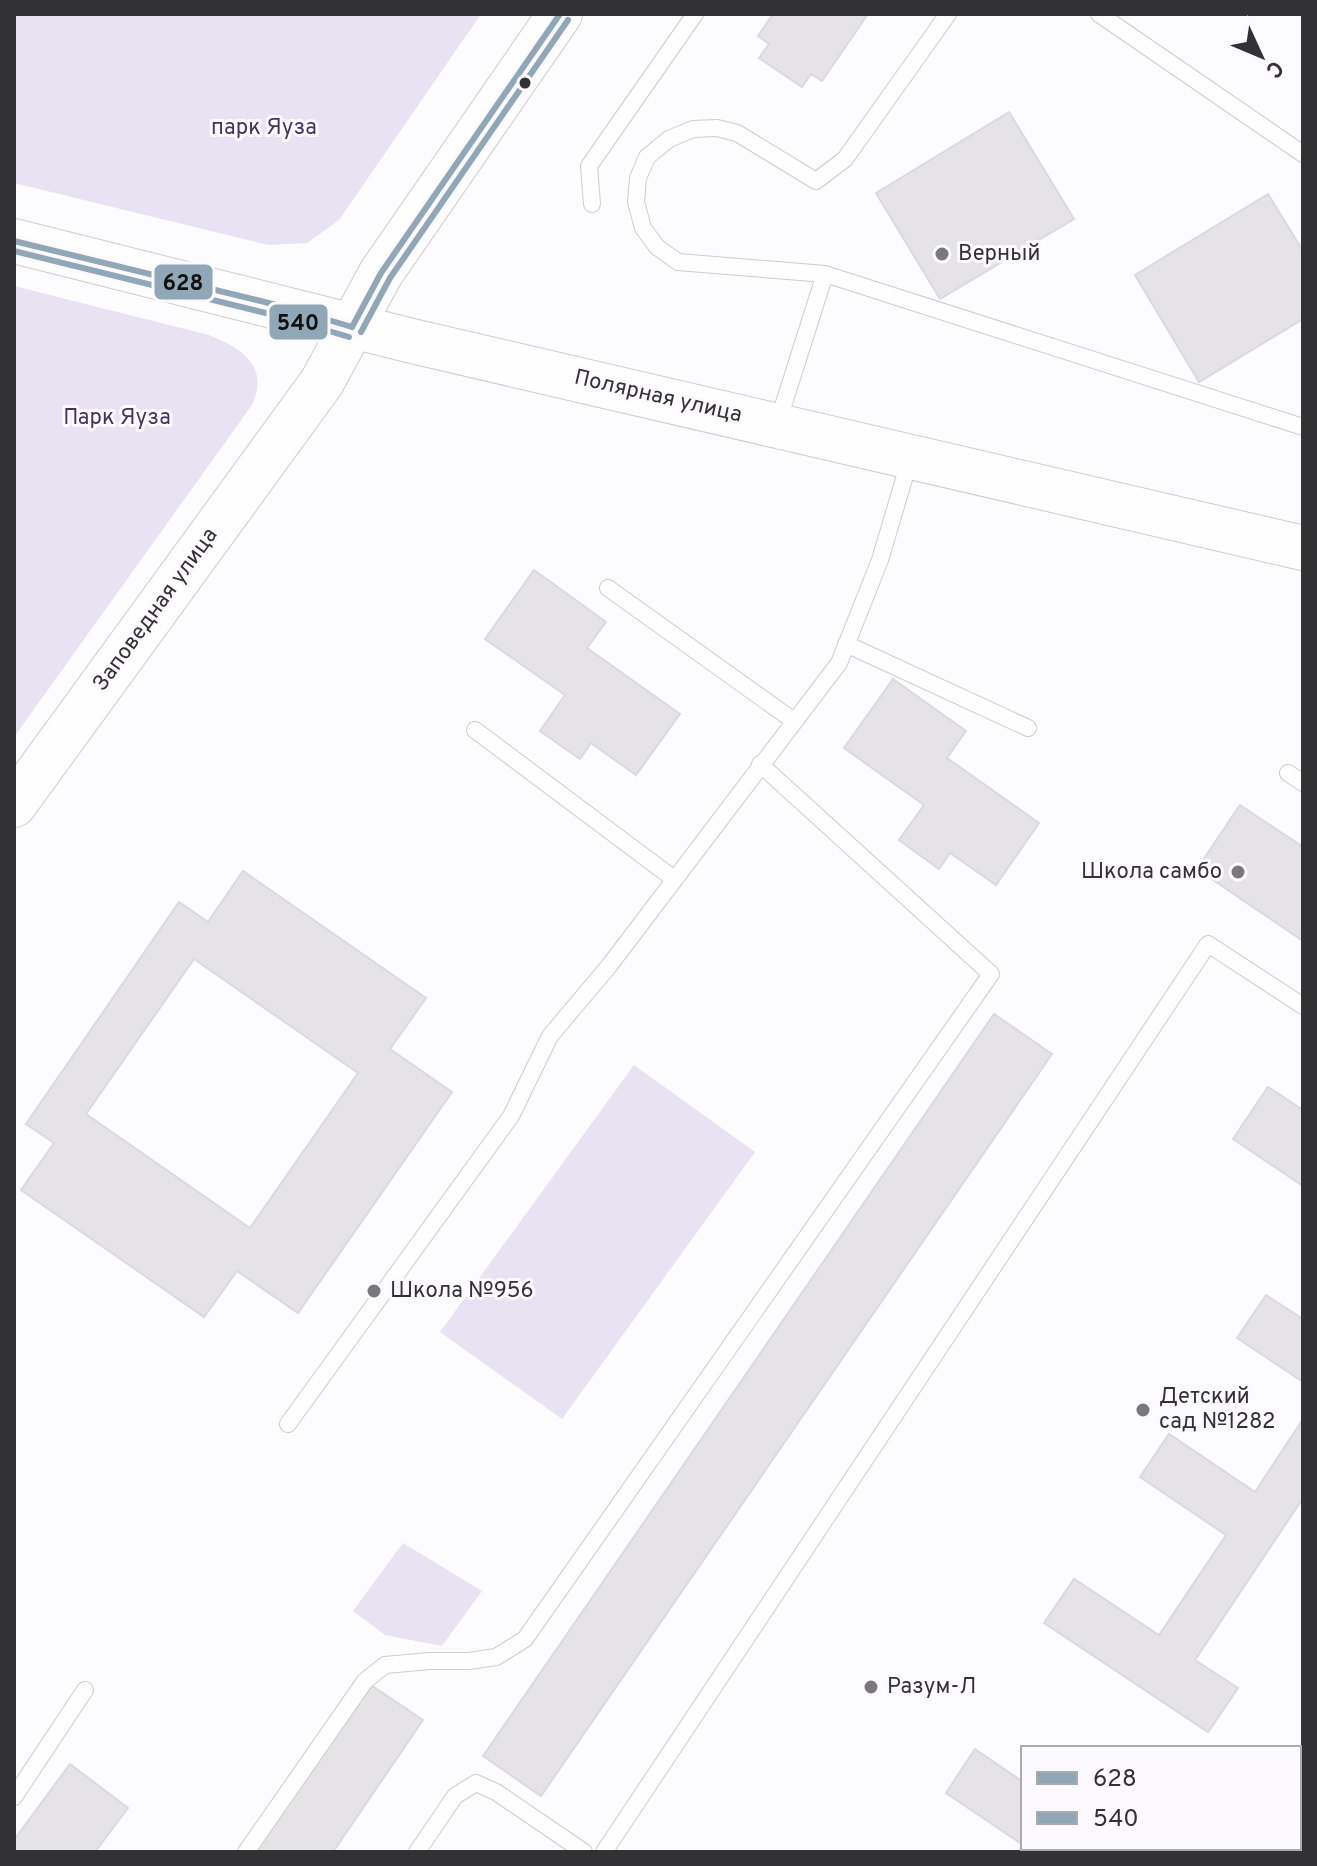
<svg xmlns="http://www.w3.org/2000/svg" width="1317" height="1866" viewBox="0 0 1317 1866" font-family="Overpass,sans-serif">
<style>
.green{fill:#e8e2f2}
.building{fill:#e5e3e6;stroke:#dad9dc;stroke-width:2;fill-rule:evenodd}
.lines{fill:none;stroke-linecap:round;stroke-linejoin:round}
.lane-casing{stroke:#cdccce;stroke-width:18}
.secondary-casing{stroke:#cdccce;stroke-width:46}
.lane{stroke:#fffeff;stroke-width:16}
.secondary{stroke:#fffeff;stroke-width:44}
.bus-1-casing{stroke:#fcfaff;stroke-width:12}
.bus-2-casing{stroke:#fcfaff;stroke-width:12}
.bus-1{stroke:#90a7b8;stroke-width:6}
.bus-2{stroke:#90a7b8;stroke-width:6}
.bus-dot{fill:#323134;stroke:#fcfaff;stroke-width:3}
.poi-dot{fill:#79787b;stroke:#fcfaff;stroke-width:3}
.labels{text-anchor:middle;dominant-baseline:central;stroke-width:6;stroke-linejoin:round;paint-order:stroke}
.park-label{font-size:22px;fill:#473260;stroke:#fcfaff}
.poi-label{font-size:22px;fill:#323134;stroke:#fcfaff;text-anchor:start}
.street-label{font-size:22px;fill:#323134;stroke:#fcfaff}
.line-badge{stroke:#fcfaff;stroke-width:3}
.pale-badge-label{font-size:22px;text-anchor:middle;font-weight:bold;fill:#111}
</style>
<rect width="100%" height="100%" fill="#fcfbfe"/>
<g class="green">
<path d="M14 14H481L339 220 307 243 268 245 14 183Z"/>
<path d="M14 286 209 335C241 348 270 366 252 405L14 737Z"/>
<path d="M634 1065 755 1152 562 1419 440 1332Z"/>
<path d="M403 1543 482 1591 442 1646 385 1635 353 1611Z"/>
</g>
<g class="building">
<path d="M773 14H868L822 81 811 74 802 87 759 58 769 44 758 36Z"/>
<path d="M1009 112 1074 219 940 299 876 193Z"/>
<path d="M1268 194 1303 251V319L1199 382 1135 275Z"/>
<path d="M534 570 606 622 587 648 680 714 636 775 591 743 580 759 540 731 565 695 485 639Z"/>
<path d="M893 679 966 731 947 758 1039 823 996 885 950 853 939 869 899 840 924 805 844 748Z"/>
<path d="M1240 805 1303 847V941L1197 869Z"/>
<path d="M243 871 426 998 390 1049 452 1092 298 1313 237 1271 204 1317 21 1190 54 1143 26 1124 179 902 208 922ZM194 959 358 1073 250 1228 86 1114Z"/>
<path d="M994 1014 1052 1054 541 1796 483 1756Z"/>
<path d="M1268 1087 1303 1110V1186L1233 1139Z"/>
<path d="M1266 1295 1303 1319V1382L1237 1338Z"/>
<path d="M1303 1419V1498L1195 1660 1238 1688 1208 1732 1044 1623 1074 1579 1159 1635 1226 1535 1140 1477 1169 1434 1255 1492Z"/>
<path d="M365 1681 423 1720 333 1852H247Z"/>
<path d="M975 1749 1023 1782V1845L946 1793Z"/>
<path d="M70 1764 128 1808 95 1852H14V1840Z"/>
<path d="M1029 1848H1122L1128 1852H1026Z"/>
</g>
<g class="lines">
<g class="lane-casing">
<g id="lane">
<path d="M948 14 845 159 816 181 737 133 717 128 693 129 669 139 647 157 638 178 636 202 643 228 657 247 678 262 825 274 1303 427"/>
<path d="M1099 14 1303 154"/>
<path d="M592 204 589 166 695 14"/>
<path d="M777 425 825 274"/>
<path d="M608 588 794 721"/>
<path d="M846 644 1028 728"/>
<path d="M475 730 674 879"/>
<path d="M1288 773 1303 783"/>
<path d="M288 1424 511 1116 550 1036 609 966 839 663 880 560 910 459"/>
<path d="M1299 1781 1303 1775"/>
<path d="M14 1797 85 1690"/>
<path d="M1259 1848 1265 1852"/>
<path d="M246 1852 365 1681 385 1665 430 1661H469L496 1657 525 1639 991 974 760 764"/>
<path d="M417 1852 455 1796 476 1783 496 1792 584 1852"/>
<path d="M604 1852 1208 944 1303 1006"/>
</g>
</g>
<g class="secondary-casing">
<g id="secondary">
<path d="M14 241 412 341 1303 548"/>
<path d="M14 805 322 382 381 273 560 14"/>
</g>
</g>
<use href="#lane" class="lane"/>
<use href="#secondary" class="secondary"/>
<g class="bus-1-casing">
<g id="bus-1">
<path d="M14 241 285 307 352 327"/>
<path d="M352 327 381 273 560 14"/>
</g>
</g>
<g class="bus-2-casing">
<g id="bus-2">
<path d="M14 251 282 317 349 337"/>
<path d="M361 332 390 278 568 20"/>
</g>
</g>
<use href="#bus-1" class="bus-1"/>
<use href="#bus-2" class="bus-2"/>
</g>
<circle class="bus-dot" cx="525" cy="83" r="7"/>
<g class="poi-dot">
<circle cx="942" cy="254" r="8"/>
<circle cx="1238" cy="872" r="8"/>
<circle cx="374" cy="1291" r="8"/>
<circle cx="1143" cy="1410" r="8"/>
<circle cx="871" cy="1687" r="8"/>
</g>
<g class="labels">
<g class="park-label">
<text x="264" y="128">парк Яуза</text>
<text x="117" y="418">Парк Яуза</text>
</g>
<g class="poi-label">
<text x="958" y="254">Верный</text>
<text x="1222" y="872" text-anchor="end">Школа самбо</text>
<text x="390" y="1291">Школа №956</text>
<text x="1159" y="1397">Детский<tspan x="1159" dy="25">сад №1282</tspan></text>
<text x="887" y="1687">Разум-Л</text>
</g>
<g class="street-label">
<text transform="translate(658 397) rotate(13)">Полярная улица</text>
<text transform="translate(156 610) rotate(-54)">Заповедная улица</text>
</g>
</g>
<g class="line-badge">
<rect x="153" y="263" width="61" height="38" rx="8" fill="#90a7b8"/>
<rect x="268" y="303" width="61" height="38" rx="8" fill="#90a7b8"/>
</g>
<g class="pale-badge-label">
<text x="183" y="290">628</text>
<text x="298" y="330">540</text>
</g>
<rect width="1317" height="1866" fill="none" stroke="#323134" stroke-width="32"/>
<rect x="1021" y="1746" width="280" height="104" fill="#fcfaff" stroke="#abaaae" stroke-width="2"/>
<rect x="1037" y="1772" width="40" height="12" fill="#90a7b8" stroke="#abaaae" stroke-width="2"/>
<text x="1093" y="1786" font-size="24" fill="#323134">628</text>
<rect x="1037" y="1812" width="40" height="12" fill="#90a7b8" stroke="#abaaae" stroke-width="2"/>
<text x="1093" y="1826" font-size="24" fill="#323134">540</text>
<g transform="translate(1261 56) rotate(134)" stroke="#fcfaff" stroke-width="6" paint-order="stroke">
<path d="M0-6L14 30L0 20L-14 30Z" fill="#323134"/>
<text y="-12" font-size="22" font-weight="bold" text-anchor="middle" fill="#323134">С</text>
</g>
</svg>
